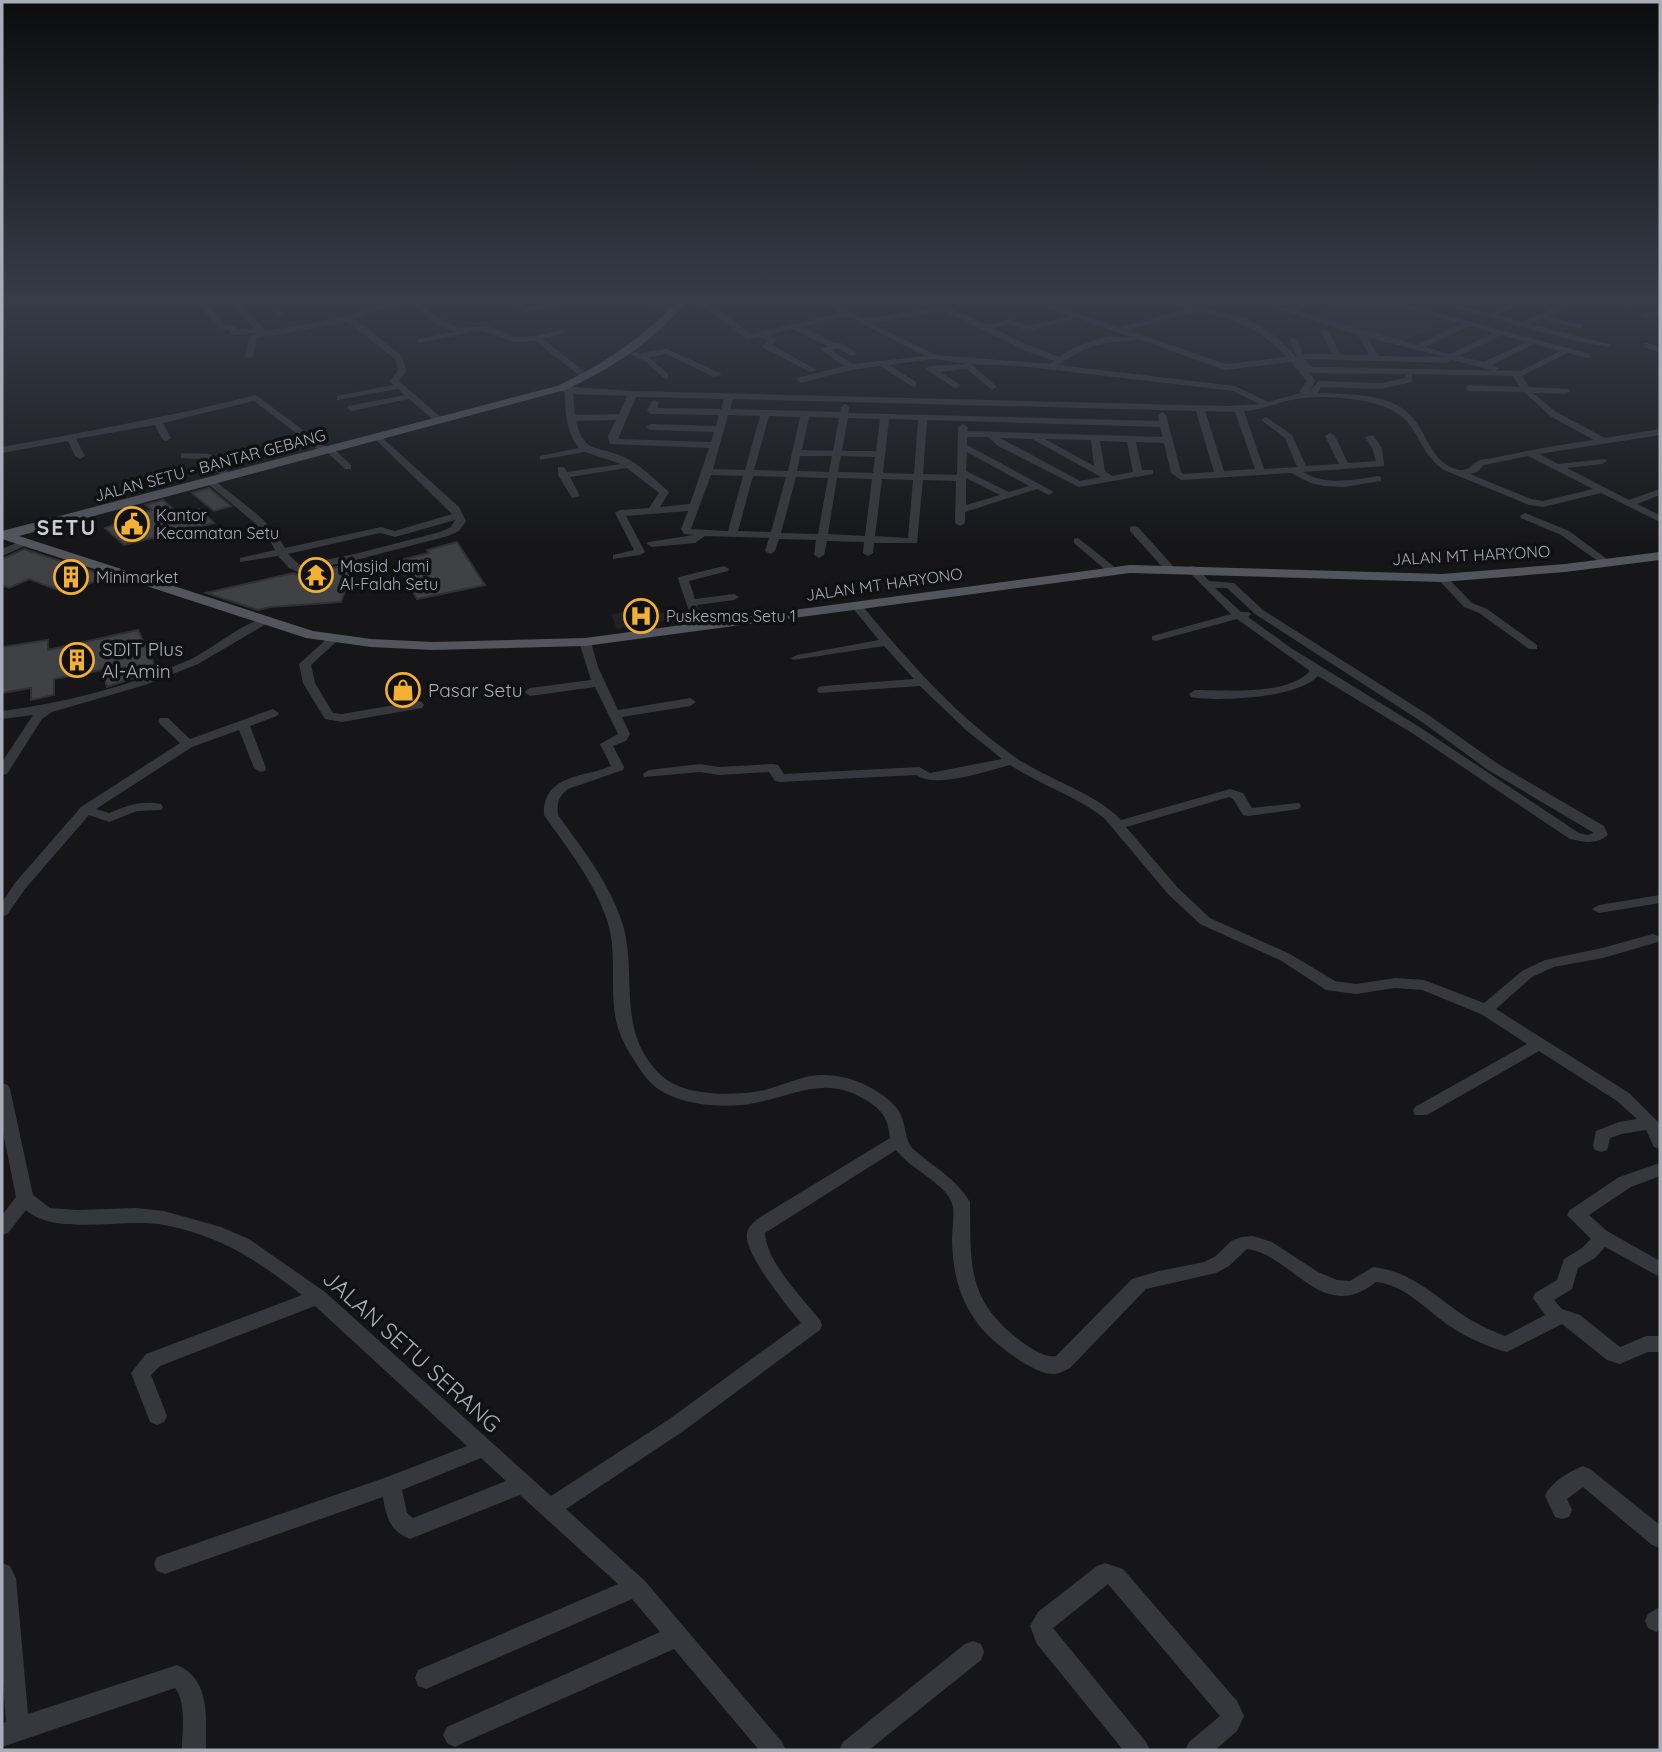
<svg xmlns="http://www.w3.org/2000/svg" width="1662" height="1752" viewBox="0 0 1662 1752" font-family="Quicksand,sans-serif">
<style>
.built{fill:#222225}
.building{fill:#404145;stroke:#303034;stroke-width:2}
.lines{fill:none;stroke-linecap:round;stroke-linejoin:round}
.minor{fill:#37383d;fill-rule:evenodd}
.major{fill:#53555c;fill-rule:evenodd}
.labels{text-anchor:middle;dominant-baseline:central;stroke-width:7;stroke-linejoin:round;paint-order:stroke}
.far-street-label{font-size:16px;fill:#a8adb8;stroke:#111113}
.far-poi-label{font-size:16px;fill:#a8adb8;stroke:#111113;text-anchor:start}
.poi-label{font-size:19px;fill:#a8adb8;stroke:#111113;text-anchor:start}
.far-district-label{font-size:21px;font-weight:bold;letter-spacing:2px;fill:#c9ccd4;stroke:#111113}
.near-street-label{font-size:23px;fill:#a8adb8;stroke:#111113}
</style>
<rect width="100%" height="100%" fill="#161618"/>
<g class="built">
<path d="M1344 300H1378L1452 320 1399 343 1299 317Z"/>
<path d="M658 607 661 613 667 612 672 619 649 624 646 622 632 624V626L617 629 611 614Z"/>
</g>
<g class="building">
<path d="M209 488 231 506 214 511 192 493Z"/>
<path d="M163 500 179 514 199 509 214 523 124 545 105 528 118 523 121 521 119 519 152 510 146 505Z"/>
<path d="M457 542 485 585 417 599 396 561 429 553 427 550Z"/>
<path d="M24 549 42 555 108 576 66 593 29 579 9 588 2 585V559Z"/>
<path d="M355 563 341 602 270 607 258 610 206 593 293 573 299 575Z"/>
<path d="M138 630 157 670 107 687 102 670 54 679V695L31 700V688L2 693V647L48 640V650Z"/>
</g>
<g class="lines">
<g class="minor">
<path d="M194 300H202L225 324 234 326 237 330 254 328 228 300H236L266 331 348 317 366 308 414 300 444 321 458 328 487 326 514 337 537 336 564 329V333L543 339 590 376 583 378 535 341C528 341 519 342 512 341 495 338 481 324 464 334L418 343V339L454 332 438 325 411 304 371 312 355 319 402 356 406 370 399 381 444 420 436 422 409 399 351 411 347 408 348 406 405 395 398 389 337 400V396L393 385 390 381 398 370 395 359 348 322 257 338 253 356 249 358 245 356 249 336 258 333 232 335 228 330 219 328Z"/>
<path d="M264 300H272L283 313 282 315H276Z"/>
<path d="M507 300H515L526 307 585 300H593V302L524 312Z"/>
<path d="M613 300H629L679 309 675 311Z"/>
<path d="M683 300C709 298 731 319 751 334L841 313 820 300H829L863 319 945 306 986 325 1010 319 1029 326 1069 316 1028 300H1038L1119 328 1190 308 1163 300H1174L1246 318 1278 338 1297 358 1290 338H1296L1303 354H1332L1321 332 1325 330 1329 332 1341 355H1369L1358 335 1250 300C1264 300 1278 309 1290 308 1301 308 1311 300 1323 300L1298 311 1417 345 1461 324 1378 300H1389L1590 354V358H1587L1568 353 1522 376 1529 387 1569 389 1570 391 1566 394 1533 393 1556 412 1605 438 1660 429V435L1539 454 1558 464 1605 459 1607 461 1602 464 1567 468 1629 500 1660 489V495L1637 504 1660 515V522L1601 493 1543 507 1529 505 1444 470C1420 454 1420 431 1401 416 1380 398 1323 394 1296 399 1278 402 1263 410 1244 411L1264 469 1297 467 1285 438 1261 420 1266 417 1292 435 1306 466 1339 464 1325 436 1330 433 1335 436 1348 463 1376 461 1372 448 1365 437 1373 435 1382 448 1384 466 1303 472C1326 486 1352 480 1378 476L1381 477V481L1344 487 1324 486 1311 483 1291 473 1181 480 1171 473 1164 443 1136 442 1142 470H1153V474L1079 487 998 446 988 437H967V445L1054 492 1049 495 1037 489 965 512V523L960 526 955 523 956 481 923 480 917 543H874L873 553 868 556 863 553 864 542 827 541 824 555 819 558 814 555 816 540 779 539 775 551 770 554 765 551 769 538 705 536 695 543 652 547 647 544 648 542 694 535 684 534 681 529 688 511 626 516 645 552 640 555 613 559V555L634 550 615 513 620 510 649 508 659 493 627 468 570 477 580 496 572 498 558 475V467H564L567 472 621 464 585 452 540 460V456L579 448C566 431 565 413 565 392L558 390V386L633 391 1227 406 1259 404 1233 391 1021 366 971 364 995 385 996 387 992 390 967 369 940 372 959 384 960 386 956 389 926 369 930 366 968 364 934 359 889 365 916 382V386L913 387 880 366 851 370 800 383 796 380 797 378 844 366 820 349 827 346 792 329 770 335 776 340 772 345 817 370 810 372 764 348 763 346 767 340 762 337 747 339 709 311ZM944 311 1024 350 1054 361 1050 364 936 355 870 323ZM1199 311C1237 321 1259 327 1287 357L1226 364 1127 330ZM847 316 925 356 853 364 831 350 837 348 852 356 856 354 855 352 841 343H835L801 327ZM1077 318 1130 337C1123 339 1119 336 1113 337 1097 337 1072 348 1059 357L1030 346 993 328 1009 324 1028 331ZM1469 326 1493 333 1450 354 1425 347ZM1501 335 1526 342 1484 362 1459 356ZM1367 337 1445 357 1378 356ZM1138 339 1225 370 1291 362 1307 381 1300 391 1301 393 1268 402 1235 386 1058 365C1075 353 1090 346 1110 342 1119 341 1128 342 1138 339ZM1534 344 1560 351 1520 371 1313 367 1309 365 1305 359 1446 363 1449 362V359L1495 371 1499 368 1492 365ZM1310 372 1312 373 1406 374 1405 378 1381 383 1319 381 1310 390 1315 381ZM1412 374 1513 376 1520 387 1469 385 1465 388 1469 391 1524 392 1550 416 1594 440C1558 445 1524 451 1488 459 1485 459 1481 459 1478 461 1471 465 1469 471 1459 470 1429 464 1427 427 1406 411 1383 393 1346 394 1317 393L1321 387 1381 389 1412 382ZM573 394 627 396 619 414 575 415ZM636 397 724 399 721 409 657 408 659 403 655 400 652 401 647 411 651 414 719 415 716 426 651 424 646 427 651 430 714 432 711 442 618 439ZM733 399 1196 411 1214 472 1183 474 1181 472 1166 415 1162 412 1158 415 1159 421 848 413 849 407 845 404 841 407 840 412 730 409ZM1205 411 1235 412 1255 469 1224 471ZM728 415 760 416 745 470 713 469ZM769 416 800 417 788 471 754 470ZM809 417 839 418 833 451 802 450ZM848 418 880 419 876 451H842ZM889 419 918 420 914 474 883 473ZM616 420 608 436 610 444 709 448 690 504 660 507 669 492 667 490C654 479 639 464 624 457 598 445 584 455 576 421ZM927 420 1160 427 1163 437 967 431 968 427 963 424 958 427 957 475 923 474ZM1000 438 1032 439 1101 477 1080 481ZM1045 439 1091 440 1094 466ZM1100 441 1127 442 1133 472 1112 476 1105 471ZM967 452 1029 486 1009 492 966 471ZM800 456H832L829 472 797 471ZM841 456 875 457 873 473 838 472ZM1528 456 1593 489 1543 501 1531 499 1470 474 1477 472 1484 465ZM711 475 743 476 728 531 691 529ZM753 476 786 477 771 532 738 531ZM796 477 828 478 818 534 781 533ZM837 478 872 479 865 536 828 534ZM966 478 1000 495 966 505ZM882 479 913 480 908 538 875 536Z"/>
<path d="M788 300H800L775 307 771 305Z"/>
<path d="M975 300H984L991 304 984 306Z"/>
<path d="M1520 300H1529L1497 315 1522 322 1567 302 1566 300H1597L1585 304 1577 303 1548 316 1582 325V329L1541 319 1530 324 1612 345 1608 347 1575 341 1523 327 1519 328 1516 325 1454 307 1458 305 1489 313Z"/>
<path d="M1643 300H1656L1623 308 1619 306Z"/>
<path d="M1660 309V313L1645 317 1641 315Z"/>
<path d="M1647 343 1660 347V352L1644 347V343Z"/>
<path d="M667 349 720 373 721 375 714 377 666 354 649 357 668 374V378L665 379 646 362 631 354 635 352 640 353Z"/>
<path d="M256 395 327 448H333L351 465V469H345L328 453H322L254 401 163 423 171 438 166 441 163 440 155 425 76 439 85 456 80 459 75 456 68 441 2 453V447C87 432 171 416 256 395Z"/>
<path d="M378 434 459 507 466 521 459 531 448 536 356 560 298 572 289 568 278 556 240 562V558L275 550 268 537 256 524 207 483V479H213C238 501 269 518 285 548L381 527 395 531 452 514 375 439 373 437ZM455 520 451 527 440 532 355 554 300 565 288 554 380 533 395 537Z"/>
<path d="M184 453 210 454 233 477 225 479 204 459 181 458V454Z"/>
<path d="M1525 513 1569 531 1611 562 1606 565 1602 564 1561 535 1521 518 1520 516Z"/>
<path d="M1134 526 1138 527 1173 566V570H1165L1130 531V527Z"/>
<path d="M1078 538 1117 569V573H1109L1074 543V539Z"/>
<path d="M23 540 27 541V545L2 556V549Z"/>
<path d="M724 566 729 569 728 571 689 581 695 599 734 594 739 597 734 600 697 605 705 626 699 629 695 628 678 579 679 577Z"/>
<path d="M1192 566 1196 567 1209 581 1234 583 1263 610 1430 716 1498 764 1604 826 1608 835C1596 845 1584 842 1570 839L1412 733 1318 676C1299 698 1219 702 1191 697L1189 694 1195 690C1227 690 1287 696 1310 671L1237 619 1156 641 1152 640V636L1231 614 1188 571V567ZM1215 588H1227L1255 614 1422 722 1488 770 1594 833 1588 835 1579 833 1421 728 1291 648 1248 617 1251 614 1249 612H1241Z"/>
<path d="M1442 575 1446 576 1472 603 1487 609 1537 645V649H1529L1479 613 1464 607 1437 578Z"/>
<path d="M857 603 861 604C908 661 954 714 1015 757 1046 779 1098 794 1121 820L1230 789 1243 793 1252 808 1299 803 1301 806 1299 809 1248 816 1243 815 1233 799 1229 797 1126 827 1178 888 1210 918 1290 954 1335 981 1356 984 1395 978 1424 980 1484 1003 1522 971 1545 960 1602 948 1653 934 1658 936 1660 939 1658 942 1603 958 1554 967 1532 977 1496 1009 1629 1093 1659 1123 1660 1149 1654 1147 1646 1130 1622 1134 1610 1138 1607 1150 1601 1152 1595 1150 1593 1146 1596 1131 1619 1122 1637 1119 1617 1101 1539 1051 1427 1115H1415L1413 1111 1415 1107 1527 1044 1481 1014 1422 990 1395 988 1356 994 1326 990 1280 960 1200 924 1168 894 1104 818C1076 796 1040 785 1010 765 986 771 937 789 916 775L780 782 775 781 769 772 719 775 700 772 644 777 643 774 649 770 700 764 719 767 773 764 778 765 784 774 919 767 930 773 1002 759 966 730 920 686 819 693 817 690 819 687 823 686 914 679 884 646 793 660 791 658 797 655 879 640 851 606Z"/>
<path d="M264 618 268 619V623L198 664 145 685 52 712 42 719 7 774 2 775V762L33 715 2 719V711C65 703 130 686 189 660 215 648 237 626 264 618Z"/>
<path d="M333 636 339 639 337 641 311 665 315 683 333 713 342 714 418 701 422 702 424 705 422 708 342 722 325 719 303 683 299 664 329 637Z"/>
<path d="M585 639 591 642 598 667 618 710 690 698 696 702 690 706 622 717 630 734 626 741 613 746 624 767 623 770 568 789C558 797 557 803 558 815 581 847 608 881 621 919 640 974 613 1030 662 1076 672 1085 687 1090 701 1092 722 1095 744 1094 765 1090 780 1086 795 1079 811 1076 839 1071 874 1084 894 1105 908 1120 902 1134 912 1148 932 1166 956 1178 970 1202 971 1266 966 1300 1022 1342 1032 1349 1045 1358 1056 1356L1132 1279 1159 1271 1204 1262 1216 1256 1231 1241 1242 1237 1253 1236 1272 1242 1318 1272 1337 1280 1350 1281 1373 1267C1409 1271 1432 1293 1460 1313 1474 1323 1490 1330 1505 1336L1545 1315 1533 1298 1535 1293 1557 1280 1564 1259 1582 1248 1591 1239 1567 1215 1570 1210 1619 1177 1660 1163V1176L1631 1187 1589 1215 1607 1231 1660 1261V1277L1605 1247 1595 1258 1578 1268 1572 1289 1554 1300 1562 1309 1580 1315 1620 1347 1646 1336H1660V1352H1648L1620 1364 1607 1360 1562 1324 1507 1352C1488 1347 1468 1338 1451 1327 1427 1311 1406 1285 1376 1282 1322 1325 1293 1255 1247 1249L1229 1266 1216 1273 1146 1289 1070 1368C1066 1370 1060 1373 1055 1374 1043 1375 1025 1364 1015 1357 970 1327 953 1292 952 1239 952 1228 956 1211 951 1201 943 1182 909 1168 896 1150L765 1233C766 1261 802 1298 820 1320L822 1325 820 1330 682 1432 566 1509 644 1580 782 1742 786 1750H759L674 1649 463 1743 455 1747 447 1743 443 1735 447 1727 660 1632 632 1599 426 1689 418 1686 415 1678 418 1670 618 1584 520 1495 410 1539C390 1531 386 1517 383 1497L165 1574 157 1571 154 1564 157 1557 387 1477 467 1446 315 1306 160 1366 151 1375 167 1416 164 1422 157 1425 150 1422 131 1373 146 1354 302 1295C255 1259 223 1237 164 1225 125 1217 56 1237 26 1210L8 1233 2 1235V1215L16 1197 2 1128V1083L8 1085 10 1089 33 1195 50 1208 77 1210 136 1208 164 1211 221 1227 249 1239 325 1292 551 1496 668 1420 801 1323C788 1307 743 1253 747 1233 749 1225 756 1220 762 1216L890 1138C888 1118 883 1111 866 1100 821 1072 788 1100 743 1105 717 1107 688 1105 665 1093 651 1086 644 1076 636 1063 627 1050 619 1035 616 1020 609 986 618 953 607 920 594 881 567 848 544 815 543 774 583 778 611 766L600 744 618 734 595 687 530 696 524 692 530 688 591 680 579 642ZM481 1458 506 1481 413 1518 407 1513 402 1490Z"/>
<path d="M273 709 279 713 277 716 250 726 266 768 265 771 260 772 254 768 239 730 192 747 96 809 109 813C126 806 141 800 161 804L163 807 161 810 137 811 109 822 89 815 25 889 7 915 2 916V902L15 883 81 807 180 743 160 724 158 721 160 718H168L190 739Z"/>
<path d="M1660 895V903L1599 913 1592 909 1599 905Z"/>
<path d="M1583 1466 1590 1469 1660 1525V1548L1652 1545 1583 1487 1567 1499 1572 1510 1569 1517 1562 1519 1555 1517 1545 1496C1550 1483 1570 1471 1583 1466Z"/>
<path d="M2 1563 10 1566 16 1578 28 1714 177 1665C211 1679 206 1719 206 1750H182C182 1731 187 1704 175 1688L2 1747V1723L6 1722 2 1671Z"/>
<path d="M1105 1563 1123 1569 1237 1701 1244 1716 1237 1731 1215 1750H1185L1189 1742 1220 1716 1108 1584 1053 1628 1146 1742 1150 1750H1123L1037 1644 1030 1626 1038 1612 1097 1566Z"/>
<path d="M1660 1607V1630L1656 1632 1648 1628 1645 1621 1648 1614Z"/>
<path d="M973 1641 981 1644 984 1652 981 1660 869 1750H839L843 1742 965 1644Z"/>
</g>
<path class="major" d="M678 300H688C656 340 611 369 565 390L19 536 313 631 371 639 433 642 585 638 1130 565 1442 574 1565 564 1660 552V560L1565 572 1442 582 1130 573 585 646 433 650 371 647 306 638 2 539V531L557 386C603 365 644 337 678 300Z"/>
</g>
<linearGradient id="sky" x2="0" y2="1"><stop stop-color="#0c0c0d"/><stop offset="0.55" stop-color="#363c48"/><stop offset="1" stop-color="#363c48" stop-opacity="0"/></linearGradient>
<rect width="1662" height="545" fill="url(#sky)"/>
<defs>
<g id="civic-ring" transform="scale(1.75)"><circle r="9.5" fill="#111113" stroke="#f2b134" stroke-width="1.5"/><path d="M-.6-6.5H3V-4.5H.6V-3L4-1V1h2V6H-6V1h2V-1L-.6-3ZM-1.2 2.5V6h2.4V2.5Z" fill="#f2b134"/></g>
<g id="temple-ring" transform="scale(1.75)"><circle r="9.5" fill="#111113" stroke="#f2b134" stroke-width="1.5"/><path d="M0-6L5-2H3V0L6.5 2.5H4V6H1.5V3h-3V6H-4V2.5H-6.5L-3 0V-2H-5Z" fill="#f2b134"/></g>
<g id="building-ring" transform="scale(1.75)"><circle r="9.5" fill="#111113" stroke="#f2b134" stroke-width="1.5"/><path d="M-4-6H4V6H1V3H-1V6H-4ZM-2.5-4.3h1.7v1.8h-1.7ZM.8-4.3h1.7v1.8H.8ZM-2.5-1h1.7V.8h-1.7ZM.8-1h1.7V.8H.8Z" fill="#f2b134"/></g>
<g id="hospital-ring" transform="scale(1.75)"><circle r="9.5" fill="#111113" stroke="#f2b134" stroke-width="1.5"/><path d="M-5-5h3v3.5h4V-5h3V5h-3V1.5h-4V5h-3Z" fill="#f2b134"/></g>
<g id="shop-ring" transform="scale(1.75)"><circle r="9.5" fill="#111113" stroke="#f2b134" stroke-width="1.5"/><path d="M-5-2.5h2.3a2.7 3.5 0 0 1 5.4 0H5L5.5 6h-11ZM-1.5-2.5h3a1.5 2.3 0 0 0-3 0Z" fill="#f2b134"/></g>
</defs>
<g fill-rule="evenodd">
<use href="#civic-ring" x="132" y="524"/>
<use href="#temple-ring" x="316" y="575"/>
<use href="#building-ring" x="71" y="577"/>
<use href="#hospital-ring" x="641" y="616"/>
<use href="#building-ring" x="77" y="660"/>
<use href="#shop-ring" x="403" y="690"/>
</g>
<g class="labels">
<g class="far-street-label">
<text transform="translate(210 465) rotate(-15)">JALAN SETU - BANTAR GEBANG</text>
<text transform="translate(1471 555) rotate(-3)">JALAN MT HARYONO</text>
<text transform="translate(884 584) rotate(-8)">JALAN MT HARYONO</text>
</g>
<g class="far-poi-label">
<text x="156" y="515">Kantor<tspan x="156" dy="18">Kecamatan Setu</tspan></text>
<text x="340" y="566">Masjid Jami<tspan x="340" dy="18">Al-Falah Setu</tspan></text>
<text x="96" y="577">Minimarket</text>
<text x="666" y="616">Puskesmas Setu 1</text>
</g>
<g class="poi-label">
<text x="102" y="649">SDIT Plus<tspan x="102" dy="22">Al-Amin</tspan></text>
<text x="428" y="690">Pasar Setu</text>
</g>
<g class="far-district-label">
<text x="67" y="527">SETU</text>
</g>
<g class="near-street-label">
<text transform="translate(412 1351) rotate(42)">JALAN SETU SERANG</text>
</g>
</g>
<rect width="1662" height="1752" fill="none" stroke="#a8adb8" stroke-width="7"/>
</svg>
